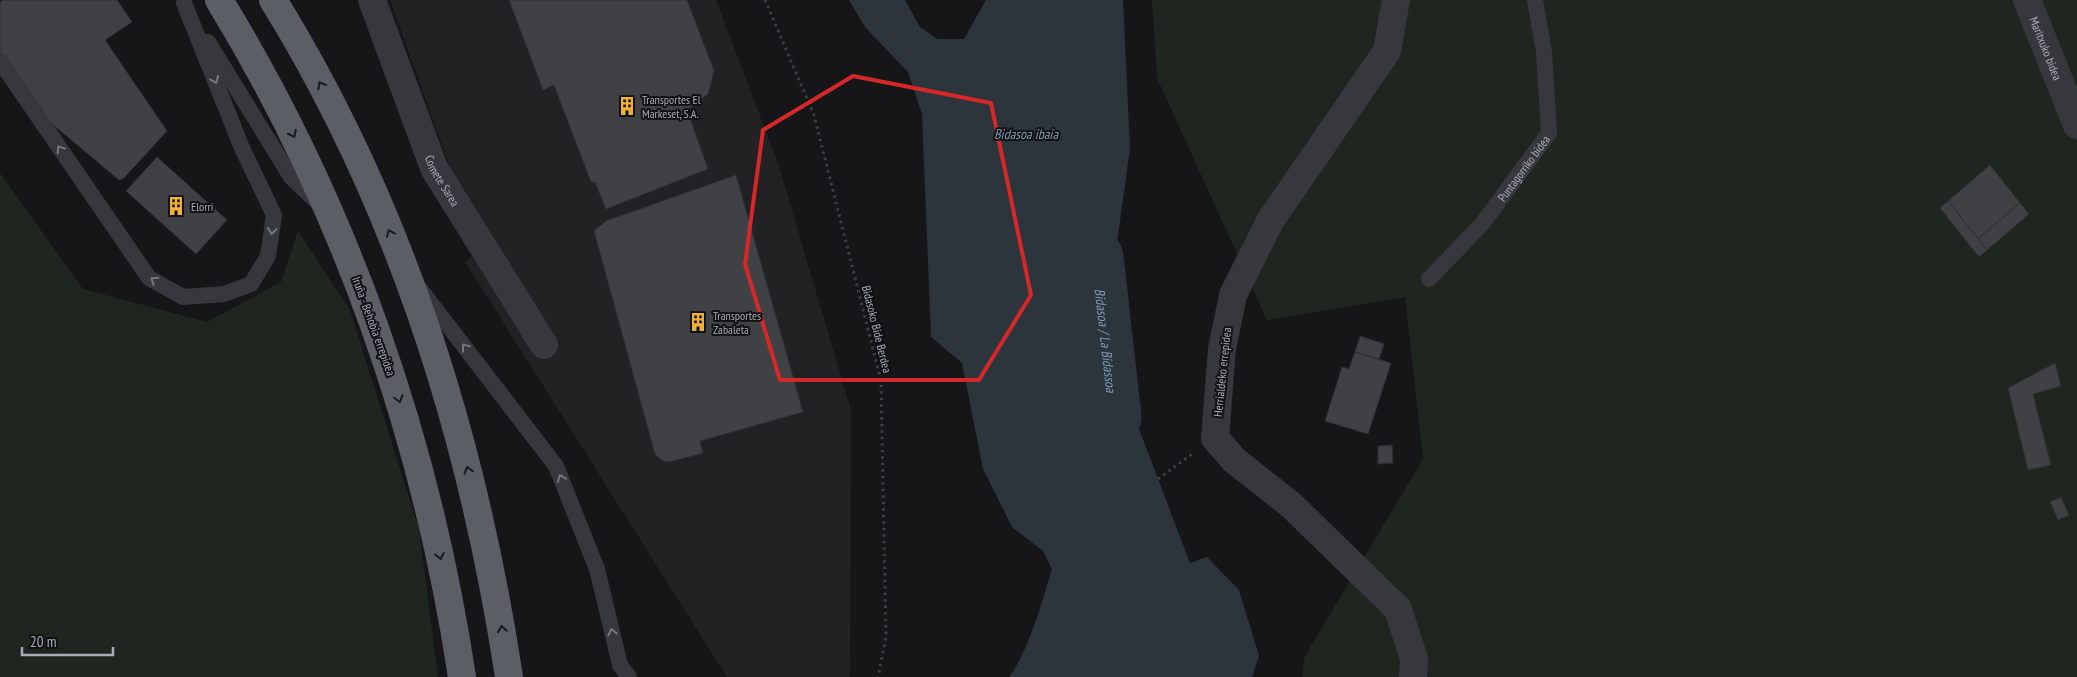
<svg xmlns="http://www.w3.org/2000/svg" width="2077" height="677" viewBox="0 0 2077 677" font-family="'PT Sans Narrow',sans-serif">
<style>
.built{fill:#222225}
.green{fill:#1e261f}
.water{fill:#2c353c}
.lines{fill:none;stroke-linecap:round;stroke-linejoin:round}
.river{stroke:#2c353c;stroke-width:55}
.building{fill:#404145;stroke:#303034}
.path{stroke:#3d3f44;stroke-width:3;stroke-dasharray:2.5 4;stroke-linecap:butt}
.service{stroke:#37383d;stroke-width:16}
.minor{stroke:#37383d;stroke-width:28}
.tertiary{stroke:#37383d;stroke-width:28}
.trunk{stroke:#5b5e65;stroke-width:28}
.oneway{stroke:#757881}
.oneway2{stroke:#18191b}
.marked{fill:none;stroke:#d62828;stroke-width:4;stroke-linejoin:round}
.labels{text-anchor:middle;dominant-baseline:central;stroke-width:4;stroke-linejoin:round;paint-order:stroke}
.street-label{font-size:12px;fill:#a8adb8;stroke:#111113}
.poi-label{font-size:12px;fill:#a8adb8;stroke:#111113;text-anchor:start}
.water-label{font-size:14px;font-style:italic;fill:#7f9bb3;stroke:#111113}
</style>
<rect width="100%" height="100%" fill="#161618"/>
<path class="built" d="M390 0H716L778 163 851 410 850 677H727L465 262 495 239 450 168Z"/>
<g class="green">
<path d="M1152 0H2077V677H1302L1305 656 1423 459 1405 297 1267 320 1157 78Z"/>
<path d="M0 173 83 289 207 322 281 282 298 231 350 310 419 529 438 677H0Z"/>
</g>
<path class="water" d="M849 0H905L920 27 937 39H964L986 0H1123L1130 148 1104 337 1190 563 1207 557 1239 590 1259 656 1252 677H1009C1028 653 1043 599 1052 569L1043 551 1012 527 983 469 962 363 931 337 922 114 908 72 865 27Z"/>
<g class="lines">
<path class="river" id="s1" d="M1096 257 1114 417"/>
</g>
<g class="building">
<path d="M3 0H117L132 22 105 40 167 131 123 179 119 180 44 117 0 53V2Z"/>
<path d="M509 0H687L714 71 708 94 687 110 708 169 606 209 595 182H591L554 85 543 90Z"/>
<path d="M157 157 227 220 196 254 126 191Z"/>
<path d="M1990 165 2020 203 1978 239 1948 201Z"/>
<path d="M736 175 803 412 700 441 703 453 669 462 663 461 655 454 594 231 606 221Z"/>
<path d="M1948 201 1987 250 1979 257 1940 208Z"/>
<path d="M2020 203 2029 214 1987 250 1978 239Z"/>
<path d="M1360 336 1384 344 1379 359 1355 352Z"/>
<path d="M1355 352 1391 363 1368 434 1325 421 1342 367 1349 369Z"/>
<path d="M2055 363 2061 386 2033 394 2051 465 2028 470 2008 388Z"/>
<path d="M1392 445 1393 463 1378 464V446Z"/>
<path d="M2061 497 2069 515 2058 520 2050 502Z"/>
</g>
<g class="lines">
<g class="path">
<path d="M765 0 814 115 881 381 886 637 878 677"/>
<path d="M1158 479 1192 454"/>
</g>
<g class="service">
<path d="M208 42 291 177 318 203"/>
<path d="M0 61 149 278 183 297 224 294 251 284 268 256 274 215 242 148 184 3"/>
<path id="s2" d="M1429 279 1482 224 1549 133 1544 52 1535 0"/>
<path d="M417 285 556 466 597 569 620 665 629 677"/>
</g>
<g class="minor">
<path id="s3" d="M372 0 434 168 544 345"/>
<path id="s4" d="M2027 0 2077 125"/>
</g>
<path class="tertiary" d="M1396 0 1387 51 1270 221 1233 295 1222 349 1215 438 1234 460 1291 505 1398 609 1414 659 1413 677"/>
<g class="trunk">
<path d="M219 0C345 206 426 438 462 677"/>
<path d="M273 0C400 205 473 440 509 677"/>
</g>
</g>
<defs><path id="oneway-chevron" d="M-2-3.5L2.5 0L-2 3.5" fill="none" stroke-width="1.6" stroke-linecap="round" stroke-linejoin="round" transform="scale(1.25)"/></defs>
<g class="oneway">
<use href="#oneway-chevron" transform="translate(215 80) rotate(68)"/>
<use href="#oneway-chevron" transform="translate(60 149) rotate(-124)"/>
<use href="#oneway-chevron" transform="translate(272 231) rotate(97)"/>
<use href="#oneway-chevron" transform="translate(154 280) rotate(-146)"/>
<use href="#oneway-chevron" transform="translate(465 347) rotate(-127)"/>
<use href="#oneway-chevron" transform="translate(561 478) rotate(-112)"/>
<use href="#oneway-chevron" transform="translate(612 632) rotate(-103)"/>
</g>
<g class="oneway2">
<use href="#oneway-chevron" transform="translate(321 85) rotate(-119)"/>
<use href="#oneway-chevron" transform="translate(293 134) rotate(63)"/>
<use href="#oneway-chevron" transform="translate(390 233) rotate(-112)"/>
<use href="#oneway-chevron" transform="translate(399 399) rotate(75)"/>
<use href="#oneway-chevron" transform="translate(468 470) rotate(-106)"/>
<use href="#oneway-chevron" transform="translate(440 556) rotate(78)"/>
<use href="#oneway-chevron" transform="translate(502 629) rotate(-99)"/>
</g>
<path class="marked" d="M853 76 991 103 1031 295 979 380H780L745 264 763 130Z"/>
<defs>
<g id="building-bare" transform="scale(1.5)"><path d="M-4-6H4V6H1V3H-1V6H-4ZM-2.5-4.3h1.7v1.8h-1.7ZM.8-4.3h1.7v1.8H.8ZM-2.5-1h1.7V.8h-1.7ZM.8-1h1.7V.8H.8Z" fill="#f2b134" stroke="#111113" stroke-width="2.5" paint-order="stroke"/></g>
</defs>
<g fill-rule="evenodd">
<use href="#building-bare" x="627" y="106"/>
<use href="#building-bare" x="176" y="206"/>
<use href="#building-bare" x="698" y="322"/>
</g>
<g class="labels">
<g class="street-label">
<text stroke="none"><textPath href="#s4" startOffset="52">Maritxuko bidea</textPath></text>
<text stroke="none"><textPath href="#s2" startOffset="146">Puntagorriko bidea</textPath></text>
<text stroke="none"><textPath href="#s3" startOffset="194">Comete Sarea</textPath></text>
<text transform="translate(374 326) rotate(70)">Iruña - Behobia errepidea</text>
<text transform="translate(877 329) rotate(76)">Bidasoko Bide Berdea</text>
<text transform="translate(1222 372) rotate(-84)">Herrialdeko errepidea</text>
</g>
<g class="poi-label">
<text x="642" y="99">Transportes El<tspan x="642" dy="14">Markeset, S.A.</tspan></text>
<text x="191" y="206">Elorri</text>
<text x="713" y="315">Transportes<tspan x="713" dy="14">Zabaleta</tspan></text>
</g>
<g class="water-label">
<text x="1026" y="134">Bidasoa ibaia</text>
<text stroke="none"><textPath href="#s1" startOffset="84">Bidasoa / La Bidassoa</textPath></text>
</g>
</g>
<path d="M22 647v8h91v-8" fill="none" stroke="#a8adb8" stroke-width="2.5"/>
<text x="30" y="647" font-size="15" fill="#a8adb8" stroke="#111113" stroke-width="4" paint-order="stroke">20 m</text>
</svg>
